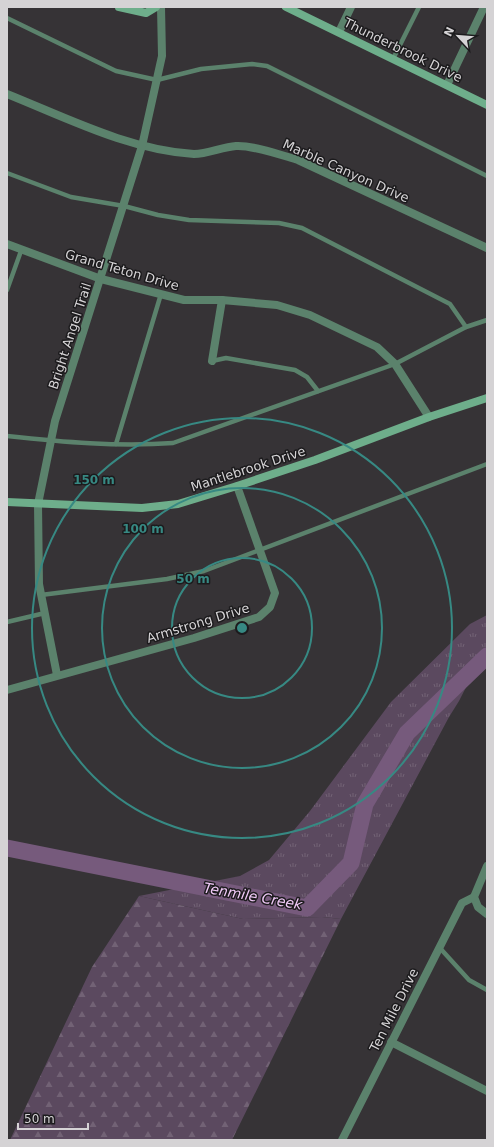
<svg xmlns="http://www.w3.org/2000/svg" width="494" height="1147" viewBox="0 0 494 1147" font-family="'DejaVu Sans',sans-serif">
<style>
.grass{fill:url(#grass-tufts)}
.forest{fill:url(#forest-firs)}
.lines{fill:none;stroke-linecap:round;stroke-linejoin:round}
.river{stroke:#765a7c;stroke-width:17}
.lane{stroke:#5b826c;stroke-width:4.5}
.street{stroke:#5b826c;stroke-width:8}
.secondary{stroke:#6eae8b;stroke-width:8}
.ring{fill:none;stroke:#378983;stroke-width:2}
.labels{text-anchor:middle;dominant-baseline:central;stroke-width:3;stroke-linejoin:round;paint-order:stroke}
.street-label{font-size:13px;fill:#d5d3d5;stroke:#1c1b1d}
.water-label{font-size:14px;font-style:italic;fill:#f1caf8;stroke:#1c1b1d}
.centre{fill:#378983;stroke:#1c1b1d;stroke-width:2}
.ring-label{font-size:12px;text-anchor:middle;font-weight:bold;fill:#378983;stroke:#1c1b1d;stroke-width:3;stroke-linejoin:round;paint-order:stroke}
</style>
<defs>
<pattern id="grass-tufts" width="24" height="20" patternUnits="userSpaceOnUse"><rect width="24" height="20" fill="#5b495f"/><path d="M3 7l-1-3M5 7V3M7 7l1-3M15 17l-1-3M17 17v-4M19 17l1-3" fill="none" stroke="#726275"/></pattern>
<pattern id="forest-firs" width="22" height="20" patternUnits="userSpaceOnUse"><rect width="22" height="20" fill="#5b495f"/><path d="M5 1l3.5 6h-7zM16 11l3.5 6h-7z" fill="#726275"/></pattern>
</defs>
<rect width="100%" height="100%" fill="#363336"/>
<path class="grass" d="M487 615V646L459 701 449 717 341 919 322 917 243 919 139 896 240 876 269 860 310 811 391 702 470 624Z"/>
<path class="forest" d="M139 896 243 919 322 917 341 919 232 1140H10L92 967Z"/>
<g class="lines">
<path class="river" d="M7 848 307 908 351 863 365 804 407 733 487 656"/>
<g class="lane">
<path d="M7 18 116 71 157 80 201 69 252 64 267 66 487 176"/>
<path d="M393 59 419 7"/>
<path d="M7 173 71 197 124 206 158 215 189 220 279 223 302 228 450 304 466 327"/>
<path d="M7 290 21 251"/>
<path d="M212 361 226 358 295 370 307 377 318 391"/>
<path d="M7 436C62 442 118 447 173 443L395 364 466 327 487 320"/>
<path d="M116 444 161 294"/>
<path d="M41 595 167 579 204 571 487 464"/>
<path d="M7 622 45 613"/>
<path d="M439 947 469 980 487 990"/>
</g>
<g class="street">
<path d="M339 32 351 7"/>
<path d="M447 85 484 7"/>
<path d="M7 94C67 118 129 150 194 154 208 154 222 147 236 146 253 145 281 155 298 160L487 248"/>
<path d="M7 244 101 279 184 300H222L277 305 310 315 377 347 395 364 429 417"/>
<path d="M212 361 222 300"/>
<path d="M57 675 39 584 38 504 55 421 142 146 162 56 161 7"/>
<path d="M7 690 194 638 259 617 270 607 275 593 237 486"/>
<path d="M487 866 474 897 478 907 487 914"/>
<path d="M391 1042 487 1091"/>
<path d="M342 1140 462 903 474 897"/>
</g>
<g class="secondary">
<path d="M119 7 146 13 156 7"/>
<path d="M286 7 487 105"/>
<path d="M7 502 142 508 178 504 237 486 315 460 429 417 487 398"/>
</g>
</g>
<g class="ring">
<circle cx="242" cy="628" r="70"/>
<circle cx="242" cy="628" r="140"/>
<circle cx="242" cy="628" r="210"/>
</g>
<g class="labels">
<g class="street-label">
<text transform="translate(403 50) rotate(26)">Thunderbrook Drive</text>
<text transform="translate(346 171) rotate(24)">Marble Canyon Drive</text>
<text transform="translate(122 270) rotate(16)">Grand Teton Drive</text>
<text transform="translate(70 336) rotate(-72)">Bright Angel Trail</text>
<text transform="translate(248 469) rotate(-18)">Mantlebrook Drive</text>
<text transform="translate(198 623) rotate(-17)">Armstrong Drive</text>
<text transform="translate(394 1010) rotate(-63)">Ten Mile Drive</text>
</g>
<g class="water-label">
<text transform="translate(253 896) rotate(10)">Tenmile Creek</text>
</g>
</g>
<circle cx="242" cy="628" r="6" class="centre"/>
<g class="ring-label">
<text x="94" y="484">150 m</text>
<text x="143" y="533">100 m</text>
<text x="193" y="583">50 m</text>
</g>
<rect width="494" height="1147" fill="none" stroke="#d5d3d5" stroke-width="16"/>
<g transform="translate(458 36) rotate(296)" stroke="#1c1b1d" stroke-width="3" paint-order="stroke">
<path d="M0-3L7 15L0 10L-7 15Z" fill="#d5d3d5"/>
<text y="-6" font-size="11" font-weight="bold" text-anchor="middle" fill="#d5d3d5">N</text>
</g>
<path d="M18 1123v6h70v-6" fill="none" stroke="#d5d3d5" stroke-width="2"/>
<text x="24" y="1123" font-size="12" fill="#d5d3d5" stroke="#1c1b1d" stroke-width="3" paint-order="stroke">50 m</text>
</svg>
